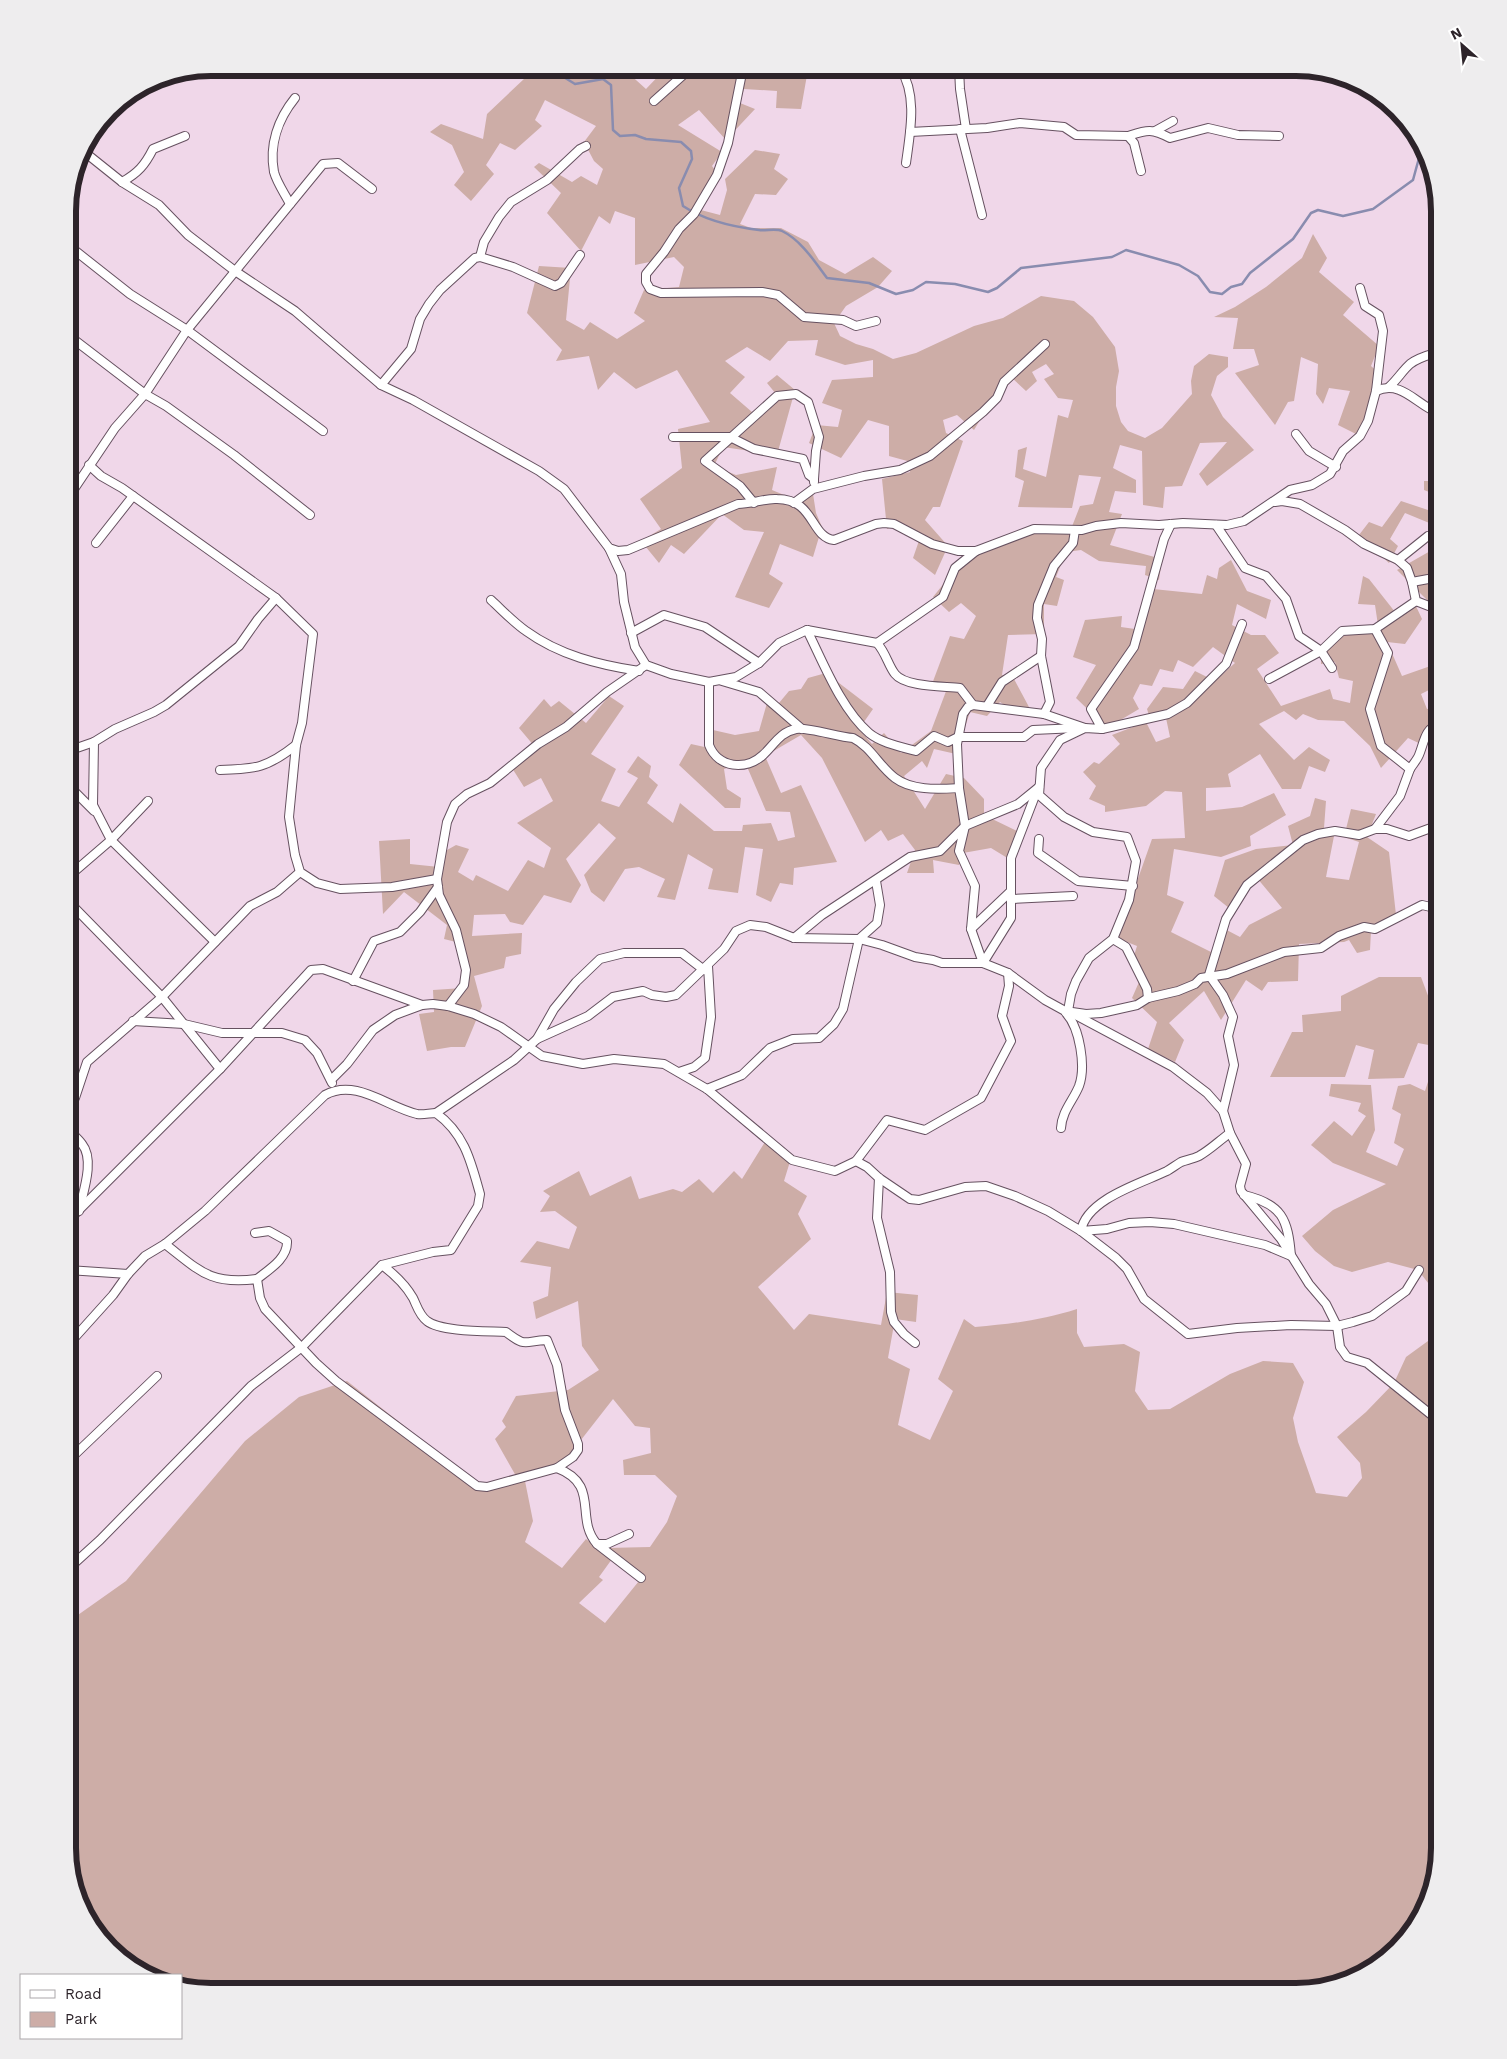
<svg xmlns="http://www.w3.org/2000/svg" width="1507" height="2059" viewBox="0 0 1507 2059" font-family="'Work Sans',sans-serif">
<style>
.green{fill:#cdada7}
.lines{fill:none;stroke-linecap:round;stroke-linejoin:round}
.stream{stroke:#898caf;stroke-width:2.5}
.minor-casing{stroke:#665160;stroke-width:10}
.minor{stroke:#fff;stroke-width:8}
.rim{fill:none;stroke:#2d242a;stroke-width:6}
</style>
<rect width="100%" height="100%" fill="#f0d7e9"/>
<g class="green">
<path d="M517 68H576V70L586 74 590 68H628L626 71 646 89 666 68H670L680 74 685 68H760L773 72 774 68H819L820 78 807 75 801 109 776 108 777 91 744 89 740 103 755 109 726 140 699 110 678 125 722 152 712 166 715 170 697 209 720 215 727 190 725 179 755 150 780 154 774 169 788 179 776 195 755 194 740 224 751 228H781L808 242 819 260 845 274 873 257 892 271 878 287 846 306 834 323 840 336 856 344 873 349 893 359 916 353 974 326 1003 318 1041 296 1074 301 1093 317 1115 347 1119 371 1116 387V406L1121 422 1128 431 1145 438 1162 428 1192 394 1191 381 1194 366 1209 354 1228 357V367L1217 376 1211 395 1223 417 1254 450 1207 486 1199 474 1227 442 1200 443 1182 486 1165 487 1163 508 1143 505 1142 451 1120 445 1113 468 1136 480V493L1115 491 1109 512 1122 514 1110 545 1162 559 1159 580 1145 575 1146 566 1099 561 1081 550 1066 552 1056 577 1064 580 1057 606 1044 604V634L1008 635 1002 675 1014 679 1029 707 1016 713 1000 702 987 716 970 712 956 754 934 749 927 768 922 761 904 776 925 809 946 774 964 778 984 799V815L1021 833 1009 859 991 848 963 853 959 865 933 860 934 873H907L915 850 903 834 888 841 881 830 865 842 822 758 801 735 765 756 781 793 801 785 837 862 794 868 793 885 780 883 771 902 756 895 763 849 745 847 738 893 708 889 713 869 688 854 675 900 657 897 665 879 639 867 625 869 604 902 591 892 584 875 616 838 599 823 566 859 581 885 571 903 544 895 523 925 510 922 505 914 474 915 472 936 522 933 521 954 506 957 504 968 474 976 482 1006 465 1047H451L427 1051 419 1014 434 1012 433 990 463 988 460 943 444 939 447 925 404 892 383 914 379 841 410 839V864L439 867 440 854 456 845 469 849 458 872 473 881 476 875 508 891 528 860 544 868 551 848 517 823 553 801 541 778 524 787 512 768 535 747 519 728 544 699 551 707 559 701 586 723 609 696 624 706 591 754 616 769 601 801 619 807 638 778 627 772 638 756 651 766 649 777 658 785 647 803 673 823 680 803 714 831H742L743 825 771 823 778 841 795 837 790 812 766 811 745 762 724 769 727 789 741 798 740 808H725L679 765 691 744 709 748 713 730 735 735 759 731 767 703H779L789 691 801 689 808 678 826 673 873 709 859 729 872 744 884 733 901 753 931 731 948 686 932 684 950 636 964 639 976 616 961 603 949 612 933 597 965 557 1031 527 1071 529 1080 506 1093 504 1101 477 1079 475 1072 508 1018 507 1024 481 1015 477 1018 450 1027 447 1023 469 1046 477 1058 415 1068 418 1073 400 1058 398 1044 379 1054 374 1046 364 1032 372 1037 381 1026 391 1011 377 997 392 974 430 957 415 943 420 946 433 963 441 940 507H933L925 520 948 546 935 575 913 558 921 535 898 525 887 529 882 479 910 472 911 462 889 456V426L868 420 841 458 809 443 816 425 838 427 842 410 822 403 832 380 873 377V360L845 365 815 355 818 340 788 341 770 361 747 347 725 361 745 377 730 393 752 412 776 394 767 383 777 375 795 390 777 455 723 447 714 466 736 475 777 467 772 490 796 500 813 494 816 513 822 527 813 557 780 544 769 574 783 583 769 608 735 597 764 532 744 530 722 514 684 554 671 545 659 563 641 541 661 529 640 499 682 468 678 429 710 422 677 370 636 389 614 372 598 390 589 356 556 361 562 350 527 313 539 266 571 268 566 320 584 330 590 322 617 339 645 321 634 313 644 290 679 287 684 267 674 257 635 265V218L615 211 610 224 599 216 581 251 547 213 561 193 534 167 539 163 572 182 581 176 597 185 603 169 594 161 584 142 596 126 545 100 535 120 542 126 515 150 500 143 486 165 494 174 471 201 454 185 464 172 452 145 430 132 441 124 483 139 487 114 525 78Z"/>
<path d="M1313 234 1327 258 1319 272 1354 302 1343 315 1379 346 1371 366 1380 374 1362 437 1338 425 1350 391 1329 388 1323 404 1316 394 1318 364 1301 357 1294 401 1288 402 1275 425 1235 373 1259 365 1254 349H1233L1238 318 1214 317 1235 307 1266 287 1302 258Z"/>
<path d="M1424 481H1439V496L1424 490Z"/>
<path d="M1439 497V527L1405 513 1390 539 1398 546 1389 563 1359 535 1369 522 1382 527 1401 501 1434 512Z"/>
<path d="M1439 546V612L1397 570Z"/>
<path d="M1231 560 1247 591 1271 600 1266 619 1237 604 1232 625 1251 635H1265L1279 653 1257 669 1281 706 1330 689 1333 699 1350 703 1353 681 1339 678 1335 662 1321 664V654L1339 636 1379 632 1375 605 1358 604 1363 576 1369 579 1399 617 1415 604 1422 619 1405 644 1387 642 1402 676 1439 663V685L1421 694 1427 709 1439 706V735L1434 733 1425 746 1408 738 1381 768 1370 746 1344 721 1318 720 1303 714 1296 720 1284 711 1259 724 1294 760 1309 747 1330 760 1325 772 1309 766 1301 789H1282L1260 754 1228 774 1231 787 1206 788V811L1242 807 1274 793 1286 815 1250 836 1251 846 1221 857 1174 849 1167 895 1184 902 1171 932 1211 952 1221 927 1240 937 1249 925 1282 908 1257 878 1229 908 1214 896 1225 860 1256 849 1293 845 1288 826 1310 816 1315 798 1326 801 1324 828 1335 831 1326 877 1349 880 1359 842 1344 837 1351 809 1376 814 1367 837 1389 852 1396 915 1371 931 1370 950 1357 953 1349 940 1344 942 1299 944 1298 981 1268 982 1262 991 1246 980 1221 1020 1204 991 1169 1023 1184 1040 1175 1062 1148 1049 1157 1022 1132 998 1143 973 1131 965 1137 946 1117 938 1152 839 1185 838 1182 792 1165 791 1146 806 1105 812V806L1089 799 1096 786 1083 772 1094 762 1099 764 1120 744 1112 735 1146 722 1156 742 1170 737 1166 718 1151 722 1147 709 1163 687 1183 689 1195 671 1215 681 1235 663 1213 647 1193 667 1178 660 1173 672 1160 669 1152 686 1140 684 1133 698 1139 709 1107 728 1076 698 1096 665 1073 657 1085 620 1122 616 1121 627 1142 630 1153 589 1202 594 1207 575 1217 579 1219 568Z"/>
<path d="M1379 977H1421L1430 1001 1439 996V1047L1418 1043 1404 1078 1368 1079 1374 1050 1356 1045 1345 1077H1270L1292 1032H1303L1302 1015 1341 1011V996Z"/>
<path d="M1439 1048V1297L1418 1270 1388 1262 1352 1272 1334 1266 1315 1251 1302 1236 1333 1210 1386 1184 1333 1163 1311 1145 1334 1121 1352 1136 1366 1116 1358 1111 1361 1103 1329 1096 1331 1084 1371 1085 1375 1130 1366 1152 1397 1166 1404 1149 1394 1143 1401 1114 1392 1109 1398 1086 1410 1084 1425 1091Z"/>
<path d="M768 1137 792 1155 784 1181 807 1196 798 1214 811 1239 758 1287 794 1330 809 1314 881 1325 887 1292 918 1295 916 1322 895 1319 888 1358 910 1369 898 1425 930 1440 953 1391 938 1379 964 1319 975 1327C1012 1324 1042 1320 1077 1309V1333L1084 1347 1124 1344 1140 1352 1135 1391 1148 1410 1170 1409 1230 1374 1263 1361 1293 1363 1304 1382 1293 1418 1298 1442 1316 1493 1347 1497 1362 1478 1360 1463 1337 1437 1366 1412 1394 1383 1406 1357 1439 1333V1848L1420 1920 1368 1972 1296 1991H203L181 1985V1975H150L139 1972 87 1920 68 1847V1622L126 1581 245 1441 299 1397 347 1381 486 1490 525 1481 533 1521 525 1542 562 1568 586 1539 612 1559 599 1577 603 1580 579 1603 605 1623 643 1576 606 1548 650 1547 667 1522 677 1496 655 1475H624L623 1460 651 1453 650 1428 635 1426 613 1399 563 1463 516 1476 495 1439 506 1427 502 1421 516 1396 568 1390 599 1370 582 1346 578 1301 536 1319 533 1302 548 1296 551 1267 520 1262 537 1241 569 1249 577 1227 555 1211 540 1212 550 1196 543 1191 579 1171 590 1196 631 1176 639 1199 673 1189 682 1192 699 1179 713 1193 734 1171 742 1179Z"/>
</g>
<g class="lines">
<path class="stream" d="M549 68 575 84 603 79 611 85 613 130 620 136 635 135 646 139 681 142 691 151 692 159 679 188 683 206C704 220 734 227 759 230 766 231 776 228 782 231 801 240 815 262 827 278L869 283 896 294 913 290 926 282 955 284 988 292 997 288 1021 268 1112 257 1126 250 1179 265 1198 276 1210 292 1222 294 1231 287 1242 284 1250 273 1293 239 1311 213 1318 210 1343 216 1373 209 1413 180 1422 147"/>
<g class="minor-casing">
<g id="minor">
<path d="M743 68 728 143 717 175 694 214 679 229 664 252 646 274V282L650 289 661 293 762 292 778 295 804 317 843 320 856 326 876 321"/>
<path d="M900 68C918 95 910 133 906 163"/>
<path d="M959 68 960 89 966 129"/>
<path d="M654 101 691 68"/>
<path d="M960 129 982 215"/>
<path d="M1155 131 1173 121"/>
<path d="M910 132 987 128 1020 123 1064 127 1076 135 1128 136 1134 143 1141 171"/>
<path d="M1128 136C1147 130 1151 128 1170 138L1208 128 1238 135 1279 136"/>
<path d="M82 150 122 182 159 205 188 235 235 271 295 311 381 385 413 400 539 471 564 489 609 548 618 551 628 550 738 504C750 504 767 498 777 499 815 499 810 537 834 540L876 524 884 523 894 524 932 544 958 551H976L1034 529 1082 530 1096 526 1121 523 1159 525 1183 523 1227 525 1244 521 1290 490 1312 485 1330 474 1343 451 1360 436 1368 421 1376 391 1383 331 1379 315 1365 306 1360 288"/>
<path d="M122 182C138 173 145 165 153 149L185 136"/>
<path d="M290 204C285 194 277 183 274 172 269 145 278 119 295 98"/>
<path d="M68 245 130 294 187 330 323 431"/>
<path d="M480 257 484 242 499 217 511 202 547 180 580 149 586 146"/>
<path d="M68 335 145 394 166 406 234 455 310 515"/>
<path d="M381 385 411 349 420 319 429 304 440 290 475 258 480 257 513 267 555 286 561 283 580 255"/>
<path d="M1389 387C1397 380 1403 370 1410 364 1419 357 1429 355 1439 352"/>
<path d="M1376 391C1402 379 1417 406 1439 413"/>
<path d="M1296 434 1309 451 1336 467"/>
<path d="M673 437H730L754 449 803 459 809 475 814 479V482"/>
<path d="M89 465 101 476 122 488 276 598 313 634 302 723 296 745 289 817 295 855 300 872 317 883 340 889 392 887 437 879"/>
<path d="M68 498 115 428 145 394 187 330 323 164 338 163 372 189"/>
<path d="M1275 502 1282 501 1300 504 1345 530 1364 544 1398 560 1407 568 1412 582 1416 601 1439 610"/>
<path d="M754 503 740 486 705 461 777 396 796 394 808 402 819 437 816 451 814 479"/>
<path d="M794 503 813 489 864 476 900 470 930 456 983 412 997 398 1004 382 1045 344"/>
<path d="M1171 524 1164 539 1134 647 1091 709 1102 729 1085 728 1060 740 1041 768 1039 795 1064 817 1093 832 1127 837 1136 861 1129 900 1113 939 1089 958 1076 981 1071 994 1068 1011 1173 1067 1207 1093 1223 1111 1230 1133 1246 1164 1240 1186 1241 1191 1281 1239 1309 1284 1326 1304 1337 1326 1340 1347 1347 1357 1367 1363 1439 1421"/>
<path d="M1216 525 1245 568 1266 576 1286 599 1299 636 1321 651 1332 668"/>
<path d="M96 543 133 496"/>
<path d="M609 548 621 574 624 602 635 647 646 665 671 674 709 682 736 677 759 663 779 643 807 630 877 643C886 653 888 665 895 674 905 687 944 686 960 688L973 705 1044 714 1085 728"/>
<path d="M1398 560 1428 536"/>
<path d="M1412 582 1439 577"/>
<path d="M491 600C502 610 513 622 526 631 559 655 599 665 639 671"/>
<path d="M1375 629 1388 653 1370 709 1381 746 1410 769 1400 796 1375 829"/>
<path d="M807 630C823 662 841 709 869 733 881 743 902 747 916 751L934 736 948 742 958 737H1024L1033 730 1078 728"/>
<path d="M631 633 664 615 705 627 759 663"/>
<path d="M877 643 943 597 955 568 976 551"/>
<path d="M1269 679 1321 651 1342 631 1375 629 1416 601"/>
<path d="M722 681 759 692 802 729"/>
<path d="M709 682V745C718 768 746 771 763 755 774 745 780 732 796 729 808 727 838 737 853 738 871 747 879 766 895 778 912 791 939 789 959 788"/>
<path d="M973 705 968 707 963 714 957 744 959 788 965 826 959 851 975 886 971 929 983 963"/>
<path d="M987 706 1002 682 1041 656"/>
<path d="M1044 714 1050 702 1041 656 1042 639 1037 618 1038 605 1054 566 1073 543 1075 530"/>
<path d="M1102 729 1168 714 1187 703 1226 664 1242 624"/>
<path d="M68 751 94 742 115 729 154 712 166 705 239 646 258 619 276 598"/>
<path d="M1410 769C1413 764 1417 760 1419 755 1424 743 1425 727 1439 725"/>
<path d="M220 770C256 769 267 768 296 745"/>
<path d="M68 785 94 811"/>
<path d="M148 801 111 840 215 942"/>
<path d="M1039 839 1038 853 1078 881 1133 886"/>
<path d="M68 877 111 840 93 805 94 742"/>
<path d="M1012 899 1073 896"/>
<path d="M68 901 162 997 220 1069"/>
<path d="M971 929 1010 892"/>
<path d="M794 938 822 915 910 857 940 851 965 826 1018 804 1039 787"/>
<path d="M1113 939 1126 947 1147 989 1148 998"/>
<path d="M1437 949H1439"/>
<path d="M983 963 1011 918V858L1038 788"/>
<path d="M353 981 374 941 400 932 420 912 438 887"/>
<path d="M448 1006 464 985 466 970 456 930 439 895 437 879 447 822 455 804 467 794 490 783 538 744 566 727 607 692 646 665"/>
<path d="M133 1021 184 1024 222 1033H282L305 1040 317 1053 332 1083"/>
<path d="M537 1039 554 1009 576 982 600 959 624 953H682L704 970"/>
<path d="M679 1072 694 1067 705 1058 711 1017 708 966"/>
<path d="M331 1080 347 1064 373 1030 395 1015 422 1005 433 1004 448 1006 474 1014 501 1027 542 1056 583 1064 614 1059 664 1064 707 1089 792 1160 835 1171 856 1161 887 1120 925 1130 981 1098 1011 1041 1002 1016 1009 986 1008 973"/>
<path d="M707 1089 742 1075 770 1048 793 1039 819 1038 834 1024 843 1009 859 939 877 923 880 905 876 881"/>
<path d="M68 1107 75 1098 87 1062 162 997 250 906 277 892 300 872"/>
<path d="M1223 1111 1234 1065 1228 1036 1233 1017 1223 995 1209 975 1226 919 1247 885 1303 840 1318 834 1335 831 1359 835 1375 829H1387L1409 836 1439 825"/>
<path d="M436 1113 514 1060 537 1039 588 1016 613 997 643 991 652 995 666 997 676 995 724 949 736 931 750 925 766 927 794 938 859 939 882 945 915 957 933 960 942 963H983L1008 973 1045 1000 1065 1011 1086 1014 1101 1013 1137 1005 1148 998 1178 991 1195 984 1201 978 1227 974 1284 952 1321 948 1339 936 1364 927 1375 929 1422 905 1439 909"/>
<path d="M1061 1128C1062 1111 1073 1101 1079 1086 1086 1067 1080 1028 1066 1013"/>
<path d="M68 1129C72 1134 78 1138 82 1144 95 1160 83 1192 79 1211"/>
<path d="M1230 1133C1220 1140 1210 1150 1199 1156 1193 1159 1186 1160 1181 1162 1176 1165 1172 1168 1167 1171 1142 1183 1086 1199 1081 1231L1107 1229 1129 1223 1150 1222 1174 1224 1265 1245 1291 1256C1288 1219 1282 1204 1244 1195"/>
<path d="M856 1161 867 1167 879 1178 910 1199 919 1200 965 1187 986 1186 1015 1196 1048 1211 1081 1231 1116 1258 1127 1269 1144 1299 1188 1334 1237 1328 1291 1325 1337 1326 1353 1322 1372 1316 1406 1291 1419 1270"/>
<path d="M879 1178 877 1218 890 1272 891 1312 894 1322 904 1334 915 1343"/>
<path d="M68 1221 220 1069 311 970 323 969 422 1005"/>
<path d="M255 1233 269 1231 287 1241C288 1258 270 1269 257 1279"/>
<path d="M165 1244C200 1271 210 1285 257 1279L260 1298 265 1309 316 1363 336 1381 477 1486 487 1487 557 1468C601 1485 574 1518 597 1544H607L629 1534"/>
<path d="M382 1265C394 1274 405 1284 413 1298 417 1306 419 1315 427 1321 441 1332 488 1331 506 1332 527 1348 523 1341 547 1340L557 1365 565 1410 578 1444V1450L573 1457 557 1468"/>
<path d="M68 1270 128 1274"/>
<path d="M68 1461 157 1376"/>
<path d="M597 1544 641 1578"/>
<path d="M68 1569 100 1540 251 1386 302 1347 382 1265 433 1252 451 1250 478 1206 480 1194C471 1162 465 1134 436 1113 430 1113 423 1115 417 1114 387 1107 356 1078 325 1095L205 1211 165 1244 145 1256 128 1274 113 1295 68 1345"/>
</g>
</g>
<use href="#minor" class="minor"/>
</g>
<path d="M0 0H1507V2059H0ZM211 76H1296A135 135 0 0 1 1431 211V1848A135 135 0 0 1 1296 1983H211A135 135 0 0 1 76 1848V211A135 135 0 0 1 211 76Z" fill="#eeedee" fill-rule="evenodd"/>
<path class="rim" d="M211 76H1296A135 135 0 0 1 1431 211V1848A135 135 0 0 1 1296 1983H211A135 135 0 0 1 76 1848V211A135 135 0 0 1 211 76Z"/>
<rect x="20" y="1974" width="162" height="65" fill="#ffffff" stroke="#aba7aa"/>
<rect x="30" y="1990" width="25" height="8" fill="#ffffff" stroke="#aba7aa"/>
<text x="65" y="1999" font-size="15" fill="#2d242a">Road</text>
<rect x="30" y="2012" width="25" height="15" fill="#cdada7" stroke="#aba7aa"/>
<text x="65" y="2024" font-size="15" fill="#2d242a">Park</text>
<g transform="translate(1462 45) rotate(333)" stroke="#ffffff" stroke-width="4" paint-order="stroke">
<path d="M0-4L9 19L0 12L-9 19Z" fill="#2d242a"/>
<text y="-8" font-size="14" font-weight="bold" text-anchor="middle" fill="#2d242a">N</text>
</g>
</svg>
